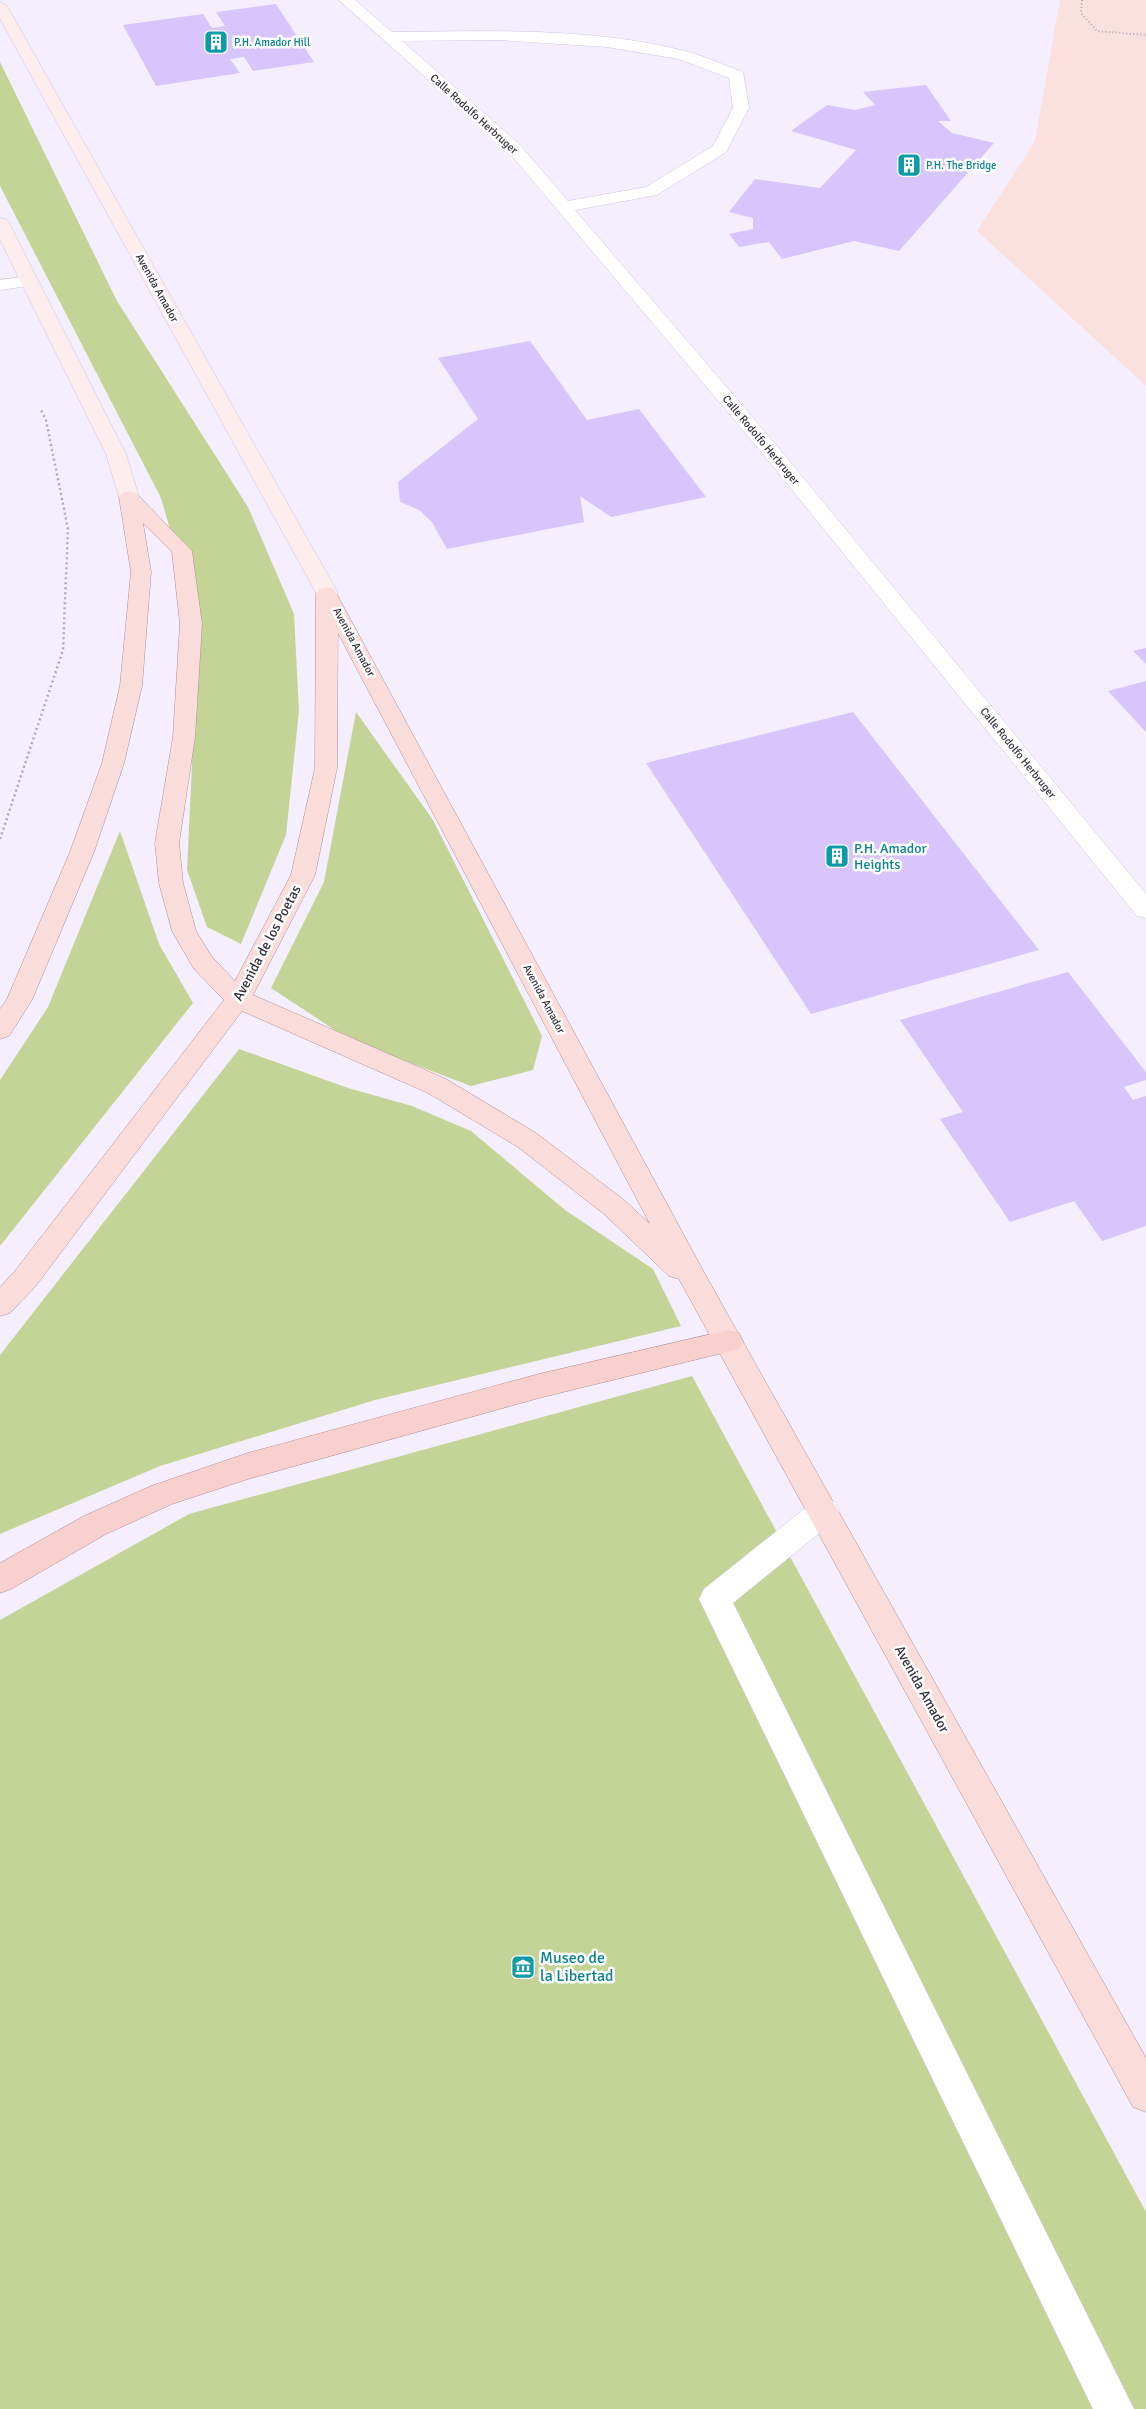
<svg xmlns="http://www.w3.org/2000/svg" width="1146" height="2409" viewBox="0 0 1146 2409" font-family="Signika,sans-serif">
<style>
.industrial{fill:#fbe1dd}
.green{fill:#c4d496}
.building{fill:#d8c5fb}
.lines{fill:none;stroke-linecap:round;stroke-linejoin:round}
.service-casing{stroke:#cec5df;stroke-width:1}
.minor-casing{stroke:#cec5df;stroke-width:1}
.secondary-casing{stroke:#cec5df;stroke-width:1}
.primary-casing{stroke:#b29092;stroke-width:1}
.trunk-casing{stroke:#b29092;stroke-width:1}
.path-far1{stroke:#afaab9;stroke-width:2;stroke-dasharray:1 2.5;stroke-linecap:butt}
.path{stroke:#afaab9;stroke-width:2.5;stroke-dasharray:2 3;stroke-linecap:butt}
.service{fill:#fff;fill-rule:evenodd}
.minor{fill:#fff;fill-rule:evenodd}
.secondary{fill:#fdeeed;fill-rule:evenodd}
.primary{fill:#fadcda;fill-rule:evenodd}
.trunk{fill:#f8d0ce;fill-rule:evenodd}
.labels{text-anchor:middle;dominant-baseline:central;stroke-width:5;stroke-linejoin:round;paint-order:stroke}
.far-culture-label{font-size:11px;fill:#0d838f;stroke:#fff;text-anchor:start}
.far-street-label{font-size:11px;fill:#322f39;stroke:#fff}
.culture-label{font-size:14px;fill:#0d838f;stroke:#fff;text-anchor:start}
.street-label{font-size:14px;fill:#322f39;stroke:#fff}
.near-culture-label{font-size:16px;fill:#0d838f;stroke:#fff;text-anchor:start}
</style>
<rect width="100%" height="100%" fill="#f4eeff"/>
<path class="industrial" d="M1060 0H1146V386L977 231 1035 141Z"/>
<g class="green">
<path d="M0 62 117 301 248 507 294 614 299 711 286 835 241 944 207 927 187 870 194 721 191 601 161 498 0 186Z"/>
<path d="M356 712 433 820 542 1036 533 1070 471 1086 350 1040 271 988 324 882Z"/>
<path d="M120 831 159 944 193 1003 0 1246V1080L48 1007Z"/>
<path d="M239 1049 348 1088 412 1106 471 1131 565 1210 653 1269 681 1326 375 1400 160 1466 0 1534V1355Z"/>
<path d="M692 1376 1146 2212V2409H0V1620L189 1514Z"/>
</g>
<g class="building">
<path d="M276 4 314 62 253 71 244 57 230 59 240 73 156 86 123 25 203 14 212 28 225 26 216 12Z"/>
<path d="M926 85 951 121H938L952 133 994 143 899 251 854 241 782 259 769 242 739 247 729 234 753 229V218L729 212 755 179 820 188 856 150 791 131 827 105 855 110 875 105 863 92Z"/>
<path d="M530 341 587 420 639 409 706 497 611 517 580 496 584 522 447 549 432 522 419 510 400 502 398 482 478 419 438 358Z"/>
<path d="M1146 648V664L1133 651Z"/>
<path d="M1146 681V732L1108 691Z"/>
<path d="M853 712 1039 950 811 1014 646 763Z"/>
<path d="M1068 972 1146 1072V1080L1124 1087 1133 1100 1146 1096V1226L1102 1241 1074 1201 1010 1222 940 1119 963 1112 900 1020Z"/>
</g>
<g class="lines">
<g class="service-casing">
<g id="service">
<path d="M29 276 35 277 38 281 35 285 0 290V280Z"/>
<path d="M824 1498 835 1502 839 1511 835 1520 733 1603 1134 2409H1093L699 1599 704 1589 813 1502Z"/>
</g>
</g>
<g class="minor-casing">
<path id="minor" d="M339 0H355L392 32C489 31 590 27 685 51 704 56 724 65 743 72L749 108 726 152 657 195 575 210 777 446 1146 894V918L1137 916 763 454 507 150ZM498 40 607 47 679 59 729 78 733 108 713 146 646 187 568 201 519 144 402 41Z"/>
</g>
<g class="secondary-casing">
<g id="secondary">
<path d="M0 2 7 6 338 593 334 597 327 599 320 597 316 593 0 19Z"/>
<path d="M0 218 6 219 9 223 126 454 139 497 136 501 129 503 122 501 119 497 106 454 0 240Z"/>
</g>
</g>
<g class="primary-casing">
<path id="primary" d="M129 491 136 493 192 551 202 624 195 737 179 843 183 883 196 931 212 957 235 981 291 875 315 768 316 593 320 589 327 587 334 589 706 1276 1146 2058V2112L1133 2107 679 1279 669 1276 604 1214 518 1147 428 1093 242 1011 35 1287 10 1313 0 1316V1287L15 1271 224 1000 194 969 172 931 159 883 155 843 173 737 180 624 172 552 143 523 151 572 142 686 124 763 94 852 32 1000 9 1036 0 1039V1009L7 999 70 852 102 763 120 686 131 572 119 497 122 493ZM338 633 650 1224 624 1200 536 1133 446 1079 253 995 315 875 337 768Z"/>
</g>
<g class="trunk-casing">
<path id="trunk" d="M729 1330 739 1333 743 1341 739 1349 539 1398 248 1479 172 1504 106 1534 11 1589 0 1593V1563L84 1516 151 1486 248 1453 539 1374Z"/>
</g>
<path class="path-far1" d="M1082 0 1081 13 1097 31 1146 35"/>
<path class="path" d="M0 839 63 650 68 529 46 420 41 410"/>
<use href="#service" class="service"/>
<use href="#minor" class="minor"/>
<use href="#secondary" class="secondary"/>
<use href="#primary" class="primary"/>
<use href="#trunk" class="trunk"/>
</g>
<defs>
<g id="building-square" transform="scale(1.25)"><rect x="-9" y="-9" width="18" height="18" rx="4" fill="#0f9aa8" stroke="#fff"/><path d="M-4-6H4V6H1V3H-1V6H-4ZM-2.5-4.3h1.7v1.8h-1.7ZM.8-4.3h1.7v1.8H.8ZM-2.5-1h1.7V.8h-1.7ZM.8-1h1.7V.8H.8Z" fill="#fff"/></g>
<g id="museum-square" transform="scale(1.25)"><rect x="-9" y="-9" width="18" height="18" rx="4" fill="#0f9aa8" stroke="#fff"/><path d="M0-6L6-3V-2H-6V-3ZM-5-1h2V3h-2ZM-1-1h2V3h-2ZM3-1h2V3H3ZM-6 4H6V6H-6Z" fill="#fff"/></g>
</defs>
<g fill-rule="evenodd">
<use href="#building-square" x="216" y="42"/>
<use href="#building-square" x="909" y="165"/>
<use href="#building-square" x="837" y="856"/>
<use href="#museum-square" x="523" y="1967"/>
</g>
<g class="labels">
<g class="far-culture-label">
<text x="234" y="42">P.H. Amador Hill</text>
<text x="926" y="165">P.H. The Bridge</text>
</g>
<g class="far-street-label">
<text transform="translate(474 114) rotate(42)">Calle Rodolfo Herbruger</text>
<text transform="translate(157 288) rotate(61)">Avenida Amador</text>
<text transform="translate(761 440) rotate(50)">Calle Rodolfo Herbruger</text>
<text transform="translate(354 642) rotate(62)">Avenida Amador</text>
<text transform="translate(1018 753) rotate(51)">Calle Rodolfo Herbruger</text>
<text transform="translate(544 999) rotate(62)">Avenida Amador</text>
</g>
<g class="culture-label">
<text x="854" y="848">P.H. Amador<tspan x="854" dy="16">Heights</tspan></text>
</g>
<g class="street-label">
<text transform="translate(267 943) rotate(-62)">Avenida de los Poetas</text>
<text transform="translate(922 1689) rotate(61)">Avenida Amador</text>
</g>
<g class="near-culture-label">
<text x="540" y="1958">Museo de<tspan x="540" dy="18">la Libertad</tspan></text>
</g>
</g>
</svg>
